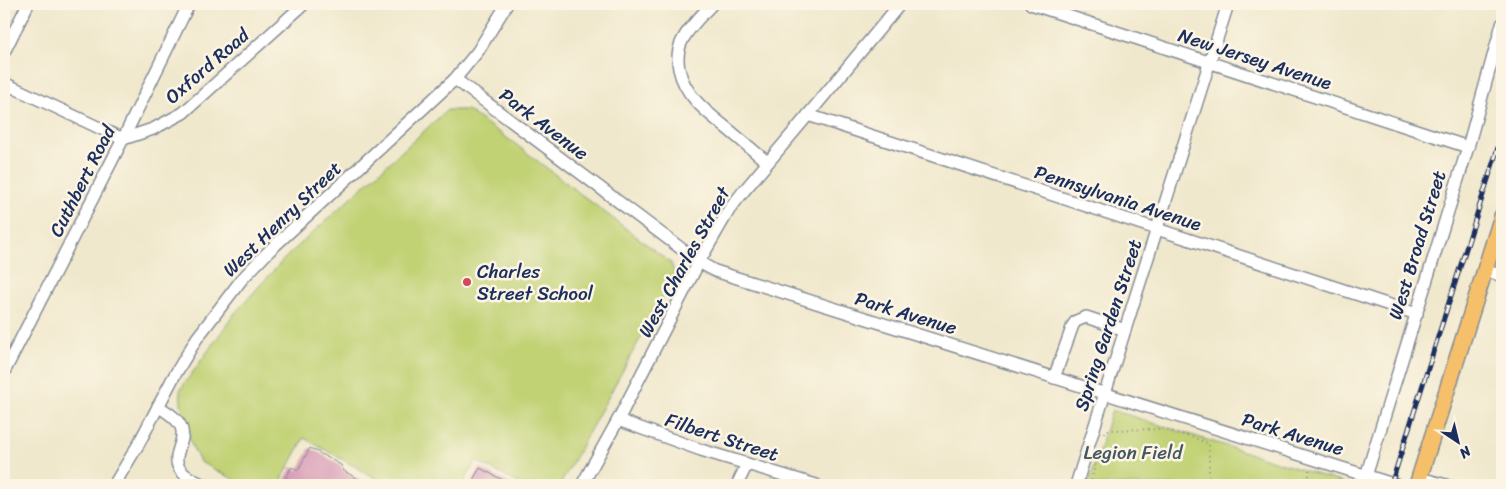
<svg xmlns="http://www.w3.org/2000/svg" width="1506" height="489" viewBox="0 0 1506 489" font-family="Sriracha,sans-serif">
<style>
.green{fill:#c1d275;stroke:#6e806a}
.building{fill:#d18dae}
.lines{fill:none;stroke-linecap:round;stroke-linejoin:round}
.minor-casing{stroke:#868c95;stroke-width:14}
.major-casing{stroke:#868c95;stroke-width:18}
.path{stroke:#868c95;stroke-width:2;stroke-dasharray:1 4;stroke-linecap:butt}
.minor{stroke:#fff;stroke-width:11}
.major{stroke:#f6c06b;stroke-width:15}
.rail-casing{stroke:#1b2f5e;stroke-width:5}
.rail{stroke:#fcf5e5;stroke-width:3;stroke-dasharray:9;stroke-linecap:butt}
.poi-dot{fill:#d1495b;stroke:#fcf5e5;stroke-width:2}
.labels{text-anchor:middle;dominant-baseline:central;stroke-width:5;stroke-linejoin:round;paint-order:stroke}
.street-label{font-size:19px;fill:#1b2f5e;stroke:#fcf5e5}
.poi-label{font-size:19px;fill:#1b2f5e;stroke:#fcf5e5;text-anchor:start}
.park-label{font-size:19px;fill:#445864;stroke:#fcf5e5}
</style>
<rect width="100%" height="100%" fill="#fcf5e5"/>
<filter id="ink" filterUnits="userSpaceOnUse"><feTurbulence type="fractalNoise" baseFrequency=".02" numOctaves="2"/><feDisplacementMap in="SourceGraphic" scale="10" xChannelSelector="R" yChannelSelector="G"/><feConvolveMatrix kernelMatrix="1 2 1 2 8 2 1 2 1" color-interpolation-filters="sRGB"/></filter>
<filter id="wash" filterUnits="userSpaceOnUse"><feTurbulence type="fractalNoise" baseFrequency=".0096" numOctaves="4" result="noise"/><feDisplacementMap in="SourceGraphic" scale="20" xChannelSelector="R" yChannelSelector="G"/><feGaussianBlur stdDeviation="1.12" result="paint"/><feColorMatrix in="noise" values="0 0 0 0 0 0 0 0 0 0 0 0 0 0 0 0 0 1.4 0 .05"/><feComposite in="paint" operator="in"/></filter>
<g filter="url(#wash)">
<rect width="100%" height="100%" fill="#f0e8cc"/>
<g class="green">
<path d="M447 110H467L514 143 671 263 675 275 560 485H522L476 461 462 485H388L304 438 279 485H245L200 462 192 446 182 415 180 390 235 313 285 258Z"/>
<path d="M1112 410 1350 485H1088Z"/>
</g>
<g id="blocks">
<g class="building">
<path d="M310 448 341 465 344 471 369 485H290L291 483 285 479 292 467 298 470Z"/>
<path d="M480 468 512 485H470Z"/>
</g>
</g>
</g>
<g filter="url(#ink)">
<use href="#blocks" fill-opacity="0" stroke="#868c95" stroke-width="1"/>
<g class="lines">
<g class="minor-casing">
<g id="minor">
<path d="M712 4C702 15 690 26 683 39 678 48 677 59 679 69 685 97 708 113 729 130 742 141 755 152 767 162"/>
<path d="M1031 4 1468 147"/>
<path d="M4 52 28 4"/>
<path d="M455 79 699 262 715 271 1396 485"/>
<path d="M4 83 123 139 153 129 183 113 304 4"/>
<path d="M808 115 1417 314"/>
<path d="M1485 270 1502 276"/>
<path d="M4 372 123 139 189 4"/>
<path d="M1054 378 1073 325 1076 321 1086 317 1125 330"/>
<path d="M158 406C166 412 177 417 181 427 188 443 166 458 184 474 189 479 198 482 204 485"/>
<path d="M618 420 701 450 816 485"/>
<path d="M1366 476 1468 147 1502 24"/>
<path d="M1420 478 1446 485"/>
<path d="M114 485 138 445 173 378 197 338 242 279 270 250 455 79 478 51 507 4"/>
<path d="M582 485 618 420 699 262 729 210 743 192 808 115 900 4"/>
<path d="M737 485 747 464"/>
<path d="M1076 485 1228 4"/>
</g>
</g>
<g class="major-casing">
<path id="major" d="M1417 485 1502 216"/>
</g>
<g class="path">
<path d="M1105 433 1106 430 1163 429 1190 436 1209 444V485"/>
<path d="M1309 470V485"/>
<path d="M1090 485 1098 454"/>
</g>
<use href="#minor" class="minor"/>
<use href="#major" class="major"/>
<g class="rail-casing">
<path id="rail" d="M1391 485 1502 135"/>
</g>
<use href="#rail" class="rail"/>
</g>
</g>
<circle class="poi-dot" cx="467" cy="282" r="5"/>
<g class="labels">
<g class="street-label">
<text transform="translate(1255 59) rotate(18)">New Jersey Avenue</text>
<text transform="translate(207 66) rotate(-41)">Oxford Road</text>
<text transform="translate(544 124) rotate(37)">Park Avenue</text>
<text transform="translate(82 181) rotate(-63)">Cuthbert Road</text>
<text transform="translate(1118 198) rotate(18)">Pennsylvania Avenue</text>
<text transform="translate(282 219) rotate(-44)">West Henry Street</text>
<text transform="translate(1417 245) rotate(-73)">West Broad Street</text>
<text transform="translate(684 262) rotate(-61)">West Charles Street</text>
<text transform="translate(906 313) rotate(17)">Park Avenue</text>
<text transform="translate(1108 325) rotate(-72)">Spring Garden Street</text>
<text transform="translate(1293 434) rotate(17)">Park Avenue</text>
<text transform="translate(722 437) rotate(18)">Filbert Street</text>
</g>
<g class="poi-label">
<text x="477" y="271">Charles<tspan x="477" dy="22">Street School</tspan></text>
</g>
<g class="park-label">
<text x="1133" y="452">Legion Field</text>
</g>
</g>
<rect width="1506" height="489" fill="none" stroke="#fcf5e5" stroke-width="20"/>
<g transform="translate(1458 442) rotate(145)" stroke="#fcf5e5" stroke-width="4" paint-order="stroke">
<path d="M0-4L9 19L0 12L-9 19Z" fill="#1b2f5e"/>
<text y="-8" font-size="14" font-weight="bold" text-anchor="middle" fill="#1b2f5e">N</text>
</g>
</svg>
